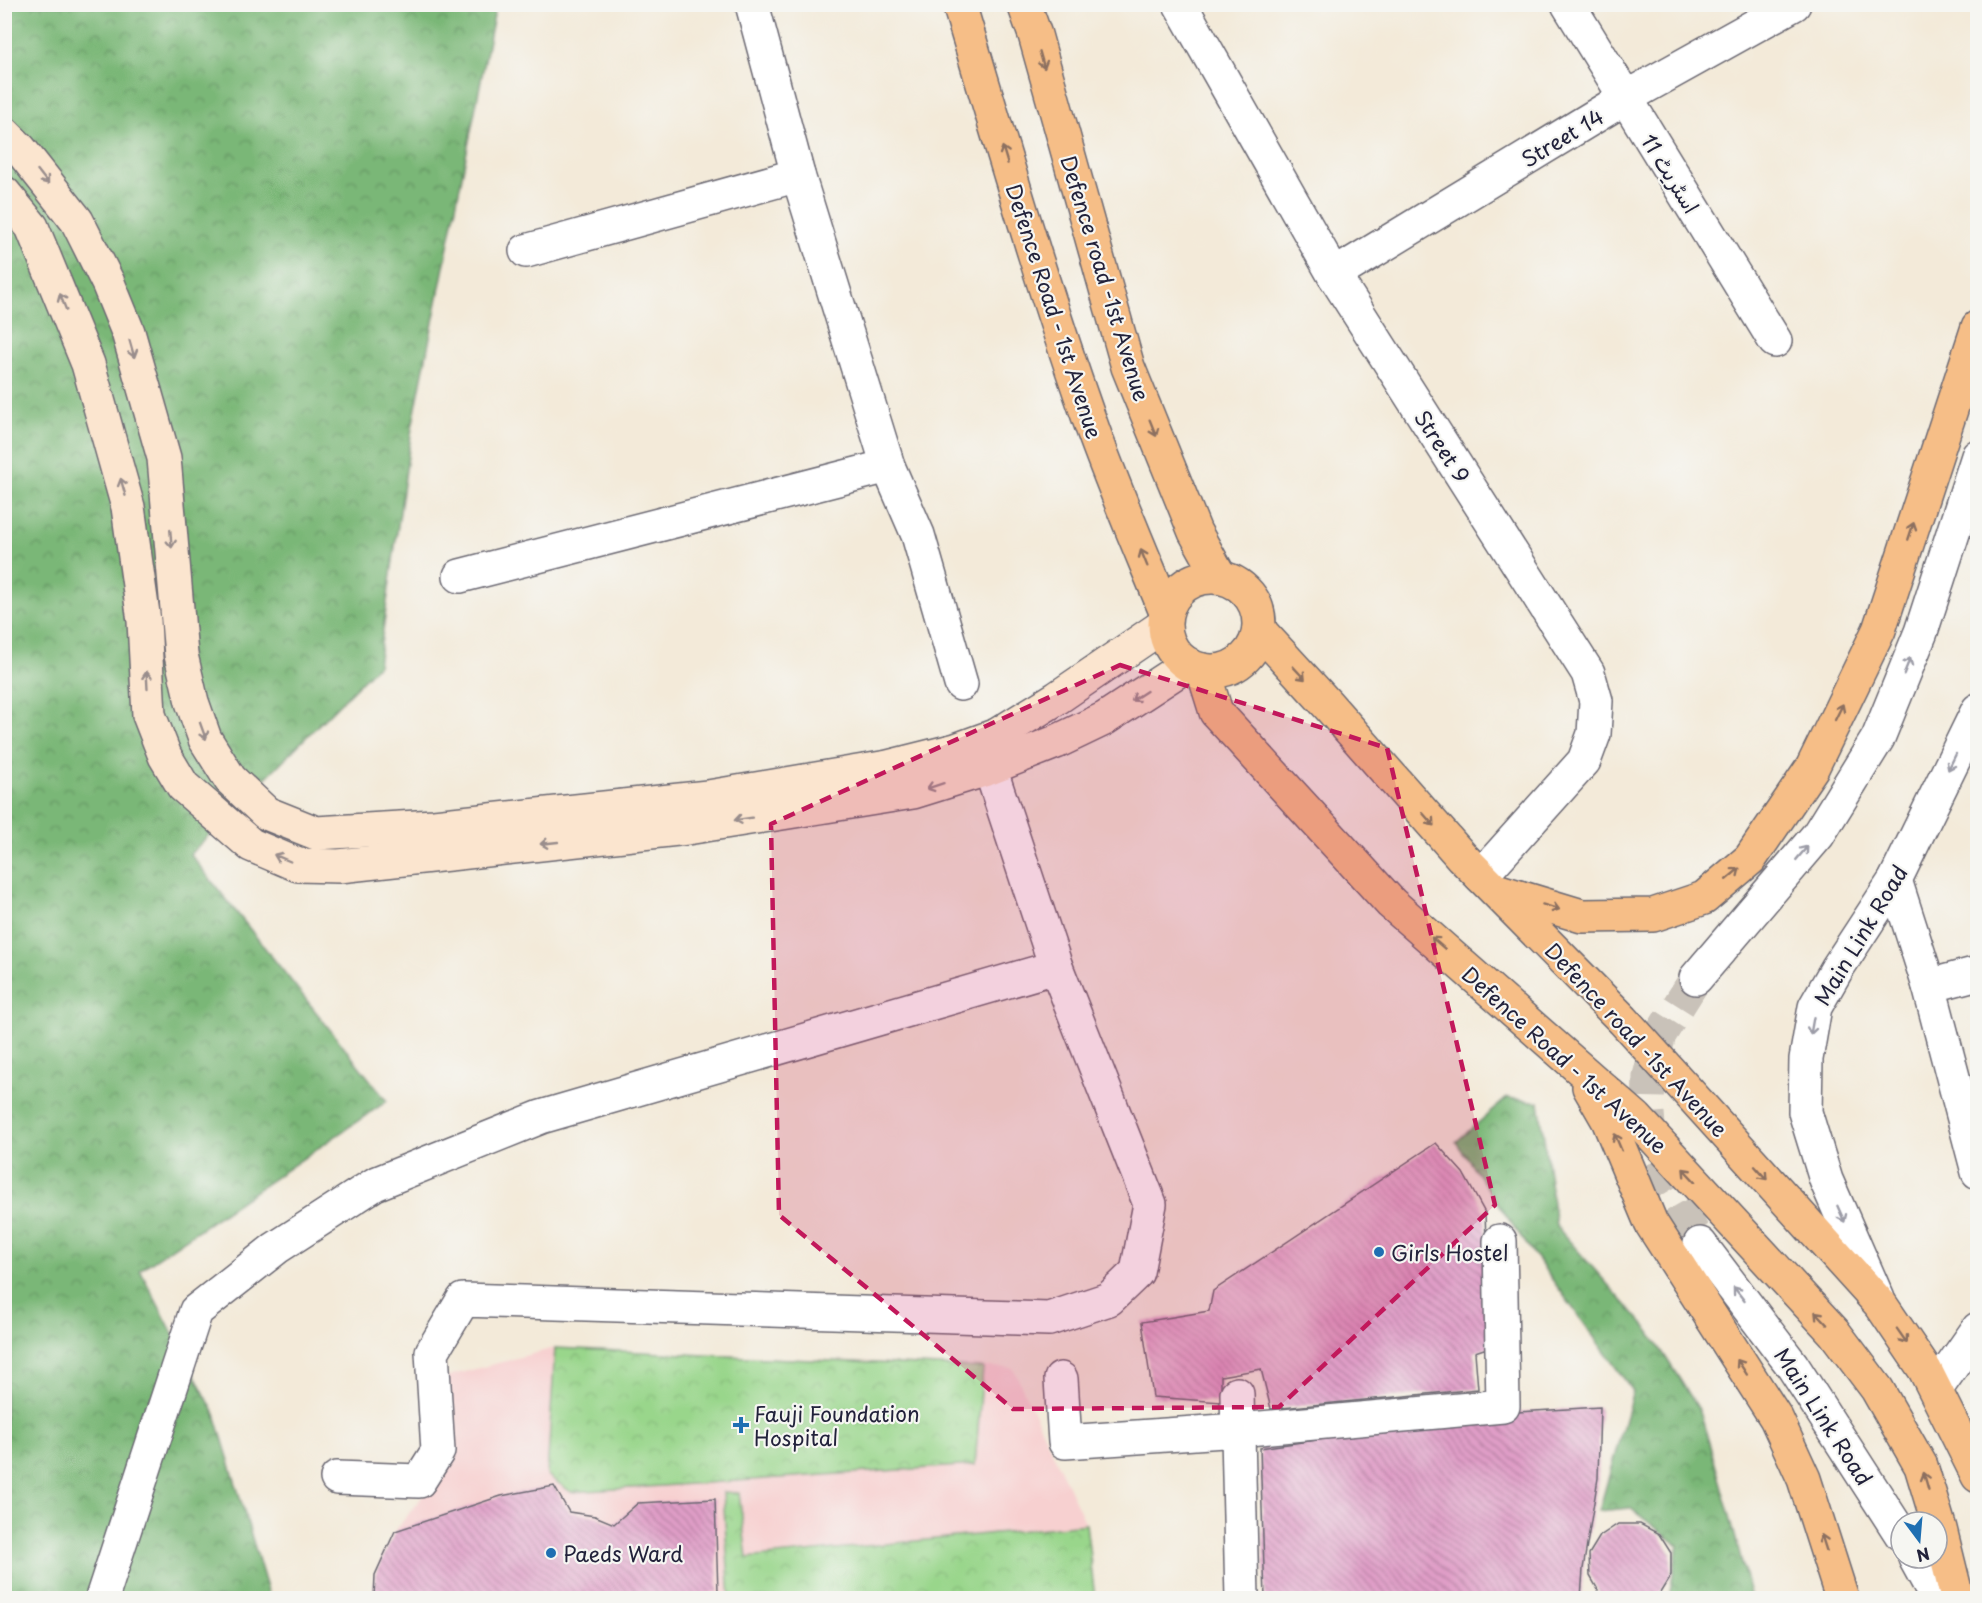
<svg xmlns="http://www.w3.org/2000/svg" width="1982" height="1603" viewBox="0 0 1982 1603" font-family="'Playpen Sans','Playpen Sans Arabic',sans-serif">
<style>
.built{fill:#f7d0d0}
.forest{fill:url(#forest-crowns);stroke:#4e6c59;stroke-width:1.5}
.park{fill:url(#park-crowns);stroke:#5e7c63;stroke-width:1.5}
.building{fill:url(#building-back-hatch)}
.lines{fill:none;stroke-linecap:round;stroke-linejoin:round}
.tertiary-tunnel{stroke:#c9c2b9;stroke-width:33;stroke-dasharray:33 16;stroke-linecap:butt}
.minor-casing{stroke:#6b6872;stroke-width:36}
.tertiary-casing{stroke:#6b6872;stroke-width:36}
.secondary-casing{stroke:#6b6872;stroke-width:36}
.primary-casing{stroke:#6b6872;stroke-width:36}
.minor{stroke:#fff;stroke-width:33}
.tertiary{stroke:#fff;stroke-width:33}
.secondary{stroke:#fbe5cf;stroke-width:33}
.primary{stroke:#f6be87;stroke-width:33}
.oneway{stroke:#8c7061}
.oneway2{stroke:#998d8c}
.oneway3{stroke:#9c9ca7}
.marked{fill:#c2185b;fill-opacity:0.2;stroke:#c2185b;stroke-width:4.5;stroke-dasharray:12 8;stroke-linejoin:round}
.poi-dot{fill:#1f6fb2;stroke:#f6f6f2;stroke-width:2}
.labels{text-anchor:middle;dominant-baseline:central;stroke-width:4.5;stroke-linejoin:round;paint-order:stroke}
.street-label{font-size:21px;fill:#22223b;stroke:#f6f6f2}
.poi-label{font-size:21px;fill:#22223b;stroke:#f6f6f2;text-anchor:start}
</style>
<defs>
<pattern id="forest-crowns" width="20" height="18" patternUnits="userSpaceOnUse" patternTransform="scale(1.5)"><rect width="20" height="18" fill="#7ab777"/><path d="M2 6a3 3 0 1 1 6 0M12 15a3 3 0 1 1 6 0" fill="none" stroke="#649463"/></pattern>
<pattern id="park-crowns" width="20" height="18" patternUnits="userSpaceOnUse" patternTransform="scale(1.5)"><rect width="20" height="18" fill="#99d68b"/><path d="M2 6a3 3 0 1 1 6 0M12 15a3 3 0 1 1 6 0" fill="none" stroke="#84b779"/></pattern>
<pattern id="building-back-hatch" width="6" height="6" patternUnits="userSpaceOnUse" patternTransform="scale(1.5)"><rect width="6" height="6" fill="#e09ec7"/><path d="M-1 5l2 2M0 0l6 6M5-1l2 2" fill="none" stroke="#b580a3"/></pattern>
</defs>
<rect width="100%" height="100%" fill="#f6f6f2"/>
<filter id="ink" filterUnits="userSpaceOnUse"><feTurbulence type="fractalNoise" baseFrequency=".0167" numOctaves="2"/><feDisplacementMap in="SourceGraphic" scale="12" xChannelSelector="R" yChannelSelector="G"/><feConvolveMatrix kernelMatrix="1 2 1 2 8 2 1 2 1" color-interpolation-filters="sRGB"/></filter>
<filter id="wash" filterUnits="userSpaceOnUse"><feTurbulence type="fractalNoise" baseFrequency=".008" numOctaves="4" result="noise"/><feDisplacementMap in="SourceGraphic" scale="24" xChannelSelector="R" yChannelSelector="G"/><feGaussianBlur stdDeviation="1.35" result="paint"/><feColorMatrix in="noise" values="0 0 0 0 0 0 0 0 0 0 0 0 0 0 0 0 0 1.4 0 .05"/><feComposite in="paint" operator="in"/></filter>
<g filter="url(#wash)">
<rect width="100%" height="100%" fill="#f3ead9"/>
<path class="built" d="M555 1348 1013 1368 1086 1524 1095 1598H374L375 1575 395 1531 441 1473 445 1377Z"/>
<g class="forest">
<path d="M5 5H496L412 428 378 665 190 854 387 1101 140 1270 215 1414 270 1598H5Z"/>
<path d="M1507 1098 1539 1102 1556 1226 1649 1331 1700 1411 1730 1516 1751 1598H1669L1678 1545 1630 1508 1599 1511 1633 1391 1514 1227 1456 1142Z"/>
</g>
<g class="park">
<path d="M555 1348 983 1368 975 1465 571 1492 547 1475Z"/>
<path d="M723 1492 739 1493 747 1558 1086 1524 1095 1598H730Z"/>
</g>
<g id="blocks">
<g class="building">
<path d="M1436 1143 1463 1173 1485 1213 1490 1347 1475 1352 1478 1389 1271 1409 1261 1369 1221 1376V1402L1153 1397 1142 1322 1209 1311 1213 1291Z"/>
<path d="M1600 1407 1598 1478 1583 1569 1581 1598H1265L1260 1448 1518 1412Z"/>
<path d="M554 1486 569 1512 595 1516 614 1524 638 1503 715 1499 718 1592 673 1598H374L375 1575 395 1531 501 1496Z"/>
<path d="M1618 1524H1640L1659 1534 1671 1553V1575L1660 1593 1652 1598H1607L1601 1595 1590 1576 1589 1554 1600 1536Z"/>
</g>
</g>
</g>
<g filter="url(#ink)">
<use href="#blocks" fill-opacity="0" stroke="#6b6872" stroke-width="1.5"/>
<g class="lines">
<path class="tertiary-tunnel" d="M1696 978 1660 1035 1649 1076 1648 1113 1651 1152 1665 1184 1700 1244"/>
<g class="minor-casing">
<g id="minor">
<path d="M752 4 798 175 888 466 918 535 961 684"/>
<path d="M1180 4 1334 275 1588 673 1596 701 1594 734 1584 761 1481 876"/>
<path d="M1568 4 1775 341"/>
<path d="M526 251 798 175"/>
<path d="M1334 275 1625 98 1794 4"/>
<path d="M460 576 888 466"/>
<path d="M1895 880 1929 986 1978 1172"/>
<path d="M1929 986 1978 973"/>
<path d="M1061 1379 1065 1442 1238 1430 1503 1406 1500 1241"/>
<path d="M1936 1389 1978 1329"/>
<path d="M1237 1394 1242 1598"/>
<path d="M337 1478 419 1481 438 1451 432 1352 463 1300 1049 1319 1109 1299 1137 1272 1150 1204 1056 967 990 768"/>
<path d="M102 1598 196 1311 276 1248 375 1184 541 1117 1056 967"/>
</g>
</g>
<g class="tertiary-casing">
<g id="tertiary">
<path d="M1696 978 1818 835 1878 738 1921 632 1978 456"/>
<path d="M1700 1244 1792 1365 1901 1534"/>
<path d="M1878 1299 1826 1180 1805 1112 1806 1059 1815 1007 1838 967 1895 880 1978 710"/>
<path d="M1915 1558 1937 1598"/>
</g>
</g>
<g class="secondary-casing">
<g id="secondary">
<path d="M4 133 20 149 77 221 108 283 128 332 164 458 181 655 192 702 205 739 230 779 266 813 316 833 434 826 708 797 888 767 956 750 997 735 1057 698 1164 625"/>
<path d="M4 193 32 227 88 364 128 507 144 621 149 715 165 756 183 786 251 845 298 865 339 866 687 828 913 792 990 768 1056 742 1104 719 1188 664"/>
</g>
</g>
<g class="primary-casing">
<g id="primary">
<path d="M959 4C1002 147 1043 290 1093 430 1115 491 1141 551 1166 612"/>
<path d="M1024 4 1035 35 1128 367 1195 532 1220 577"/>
<circle cx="1212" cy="624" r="47"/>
<path d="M1259 630 1327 704 1462 857 1623 1020 1881 1305 1925 1370 1978 1476"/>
<path d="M1203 670 1216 712 1391 903 1636 1118 1834 1332 1877 1389 1921 1466 1940 1529 1957 1598"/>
<path d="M1499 891 1582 916 1653 915 1704 898 1750 859 1812 768 1879 630 1978 327"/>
<path d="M1589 1087 1608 1120 1651 1223 1776 1418 1804 1479 1842 1598"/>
</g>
</g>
<use href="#minor" class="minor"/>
<use href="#tertiary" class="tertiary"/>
<use href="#secondary" class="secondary"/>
<use href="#primary" class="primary"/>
</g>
<defs><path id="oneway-shaft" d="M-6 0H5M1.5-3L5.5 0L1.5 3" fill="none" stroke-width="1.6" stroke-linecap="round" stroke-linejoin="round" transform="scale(1.5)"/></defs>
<g class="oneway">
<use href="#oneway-shaft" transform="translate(1042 60) rotate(74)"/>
<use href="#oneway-shaft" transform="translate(1005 155) rotate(-107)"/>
<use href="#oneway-shaft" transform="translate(1153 428) rotate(68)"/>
<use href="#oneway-shaft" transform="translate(1911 531) rotate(-72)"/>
<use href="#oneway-shaft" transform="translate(1144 558) rotate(-112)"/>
<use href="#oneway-shaft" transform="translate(1299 673) rotate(47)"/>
<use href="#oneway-shaft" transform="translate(1839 712) rotate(-64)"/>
<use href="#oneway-shaft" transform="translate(1428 819) rotate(49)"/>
<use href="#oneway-shaft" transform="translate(1733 874) rotate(-40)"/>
<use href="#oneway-shaft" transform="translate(1551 907) rotate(17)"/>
<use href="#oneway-shaft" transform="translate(1438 943) rotate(-139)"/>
<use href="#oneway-shaft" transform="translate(1618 1142) rotate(-113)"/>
<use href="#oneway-shaft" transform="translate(1761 1173) rotate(48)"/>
<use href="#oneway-shaft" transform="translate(1689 1175) rotate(-133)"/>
<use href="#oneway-shaft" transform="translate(1821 1318) rotate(-133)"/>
<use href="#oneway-shaft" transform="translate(1902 1336) rotate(55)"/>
<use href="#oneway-shaft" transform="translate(1742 1367) rotate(-123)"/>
<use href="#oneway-shaft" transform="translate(1926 1481) rotate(-106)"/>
<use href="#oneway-shaft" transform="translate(1824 1543) rotate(-108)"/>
</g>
<g class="oneway2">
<use href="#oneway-shaft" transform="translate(43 177) rotate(52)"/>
<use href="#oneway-shaft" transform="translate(63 302) rotate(-112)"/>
<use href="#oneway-shaft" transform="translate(132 349) rotate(74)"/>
<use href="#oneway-shaft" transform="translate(123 487) rotate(-106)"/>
<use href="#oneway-shaft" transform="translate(171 539) rotate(85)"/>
<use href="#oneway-shaft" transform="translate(147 680) rotate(-93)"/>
<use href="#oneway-shaft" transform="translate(1139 696) rotate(147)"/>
<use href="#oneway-shaft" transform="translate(203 731) rotate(70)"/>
<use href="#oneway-shaft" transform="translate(935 786) rotate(162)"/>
<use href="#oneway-shaft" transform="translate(743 819) rotate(171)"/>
<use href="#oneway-shaft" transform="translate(549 843) rotate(174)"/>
<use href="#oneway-shaft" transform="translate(282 858) rotate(-157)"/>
</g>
<g class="oneway3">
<use href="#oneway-shaft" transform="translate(1907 666) rotate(-68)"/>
<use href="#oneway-shaft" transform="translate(1952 762) rotate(116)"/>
<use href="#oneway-shaft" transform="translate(1802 853) rotate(-50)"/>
<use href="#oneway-shaft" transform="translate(1812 1026) rotate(100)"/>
<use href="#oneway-shaft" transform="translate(1841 1214) rotate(66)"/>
<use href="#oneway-shaft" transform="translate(1739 1294) rotate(-128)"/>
</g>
</g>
<path class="marked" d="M1120 665 1387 748 1495 1205 1279 1407 1013 1409 779 1215 771 824Z"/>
<g class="poi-dot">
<circle cx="1379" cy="1252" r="6"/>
<path d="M738 1416h6v6h6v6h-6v6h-6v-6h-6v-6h6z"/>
<circle cx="551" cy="1553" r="6"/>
</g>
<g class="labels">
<g class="street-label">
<text transform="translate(1562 137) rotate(-31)">Street 14</text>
<text transform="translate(1671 173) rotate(58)">اسٹریٹ 11</text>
<text transform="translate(1106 278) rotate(73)">Defence road -1st Avenue</text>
<text transform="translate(1055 311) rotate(72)">Defence Road - 1st Avenue</text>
<text transform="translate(1443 446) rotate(57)">Street 9</text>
<text transform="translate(1860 935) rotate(-59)">Main Link Road</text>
<text transform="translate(1637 1039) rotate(47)">Defence road -1st Avenue</text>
<text transform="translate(1565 1059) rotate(42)">Defence Road - 1st Avenue</text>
<text transform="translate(1824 1416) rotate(57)">Main Link Road</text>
</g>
<g class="poi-label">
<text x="1391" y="1252">Girls Hostel</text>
<text x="754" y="1413">Fauji Foundation<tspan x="754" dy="24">Hospital</tspan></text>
<text x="563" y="1553">Paeds Ward</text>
</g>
</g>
<rect width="1982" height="1603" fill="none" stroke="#f6f6f2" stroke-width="24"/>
<g transform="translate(1919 1540) rotate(164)"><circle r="28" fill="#f6f6f2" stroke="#a1a1a9" stroke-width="1.5"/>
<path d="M0-4.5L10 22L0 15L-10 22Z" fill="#1f6fb2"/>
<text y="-9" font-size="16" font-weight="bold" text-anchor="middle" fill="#22223b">N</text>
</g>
</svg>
